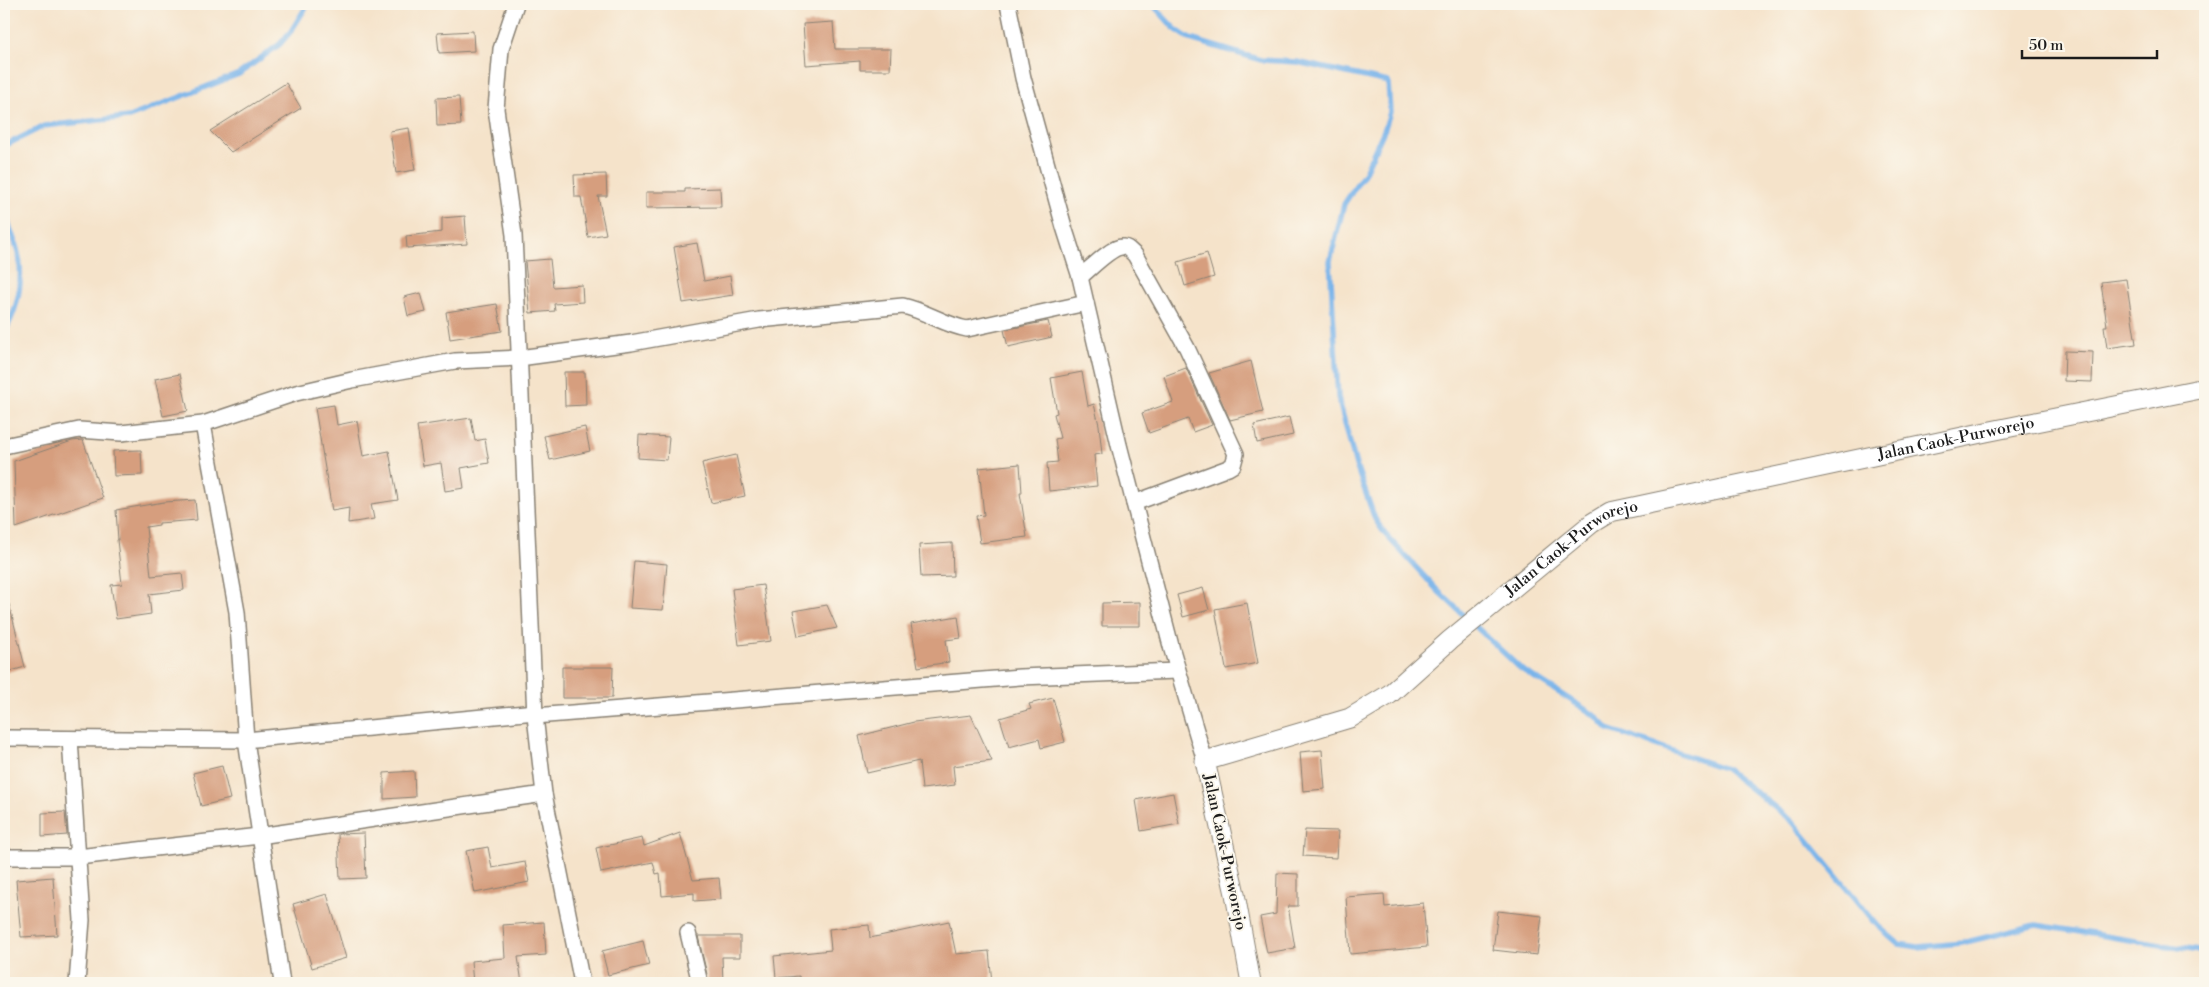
<svg xmlns="http://www.w3.org/2000/svg" width="2209" height="987" viewBox="0 0 2209 987" font-family="'Libre Bodoni',serif">
<style>
.lines{fill:none;stroke-linecap:round;stroke-linejoin:round}
.stream{stroke:#79b4ea;stroke-width:5.5}
.building{fill:#d69e7e}
.minor-casing{stroke:#888073;stroke-width:18}
.tertiary-casing{stroke:#888073;stroke-width:21}
.minor{stroke:#fff;stroke-width:15}
.tertiary{stroke:#fff;stroke-width:19}
.labels{text-anchor:middle;dominant-baseline:central;stroke-width:4;stroke-linejoin:round;paint-order:stroke}
.street-label{font-size:16px;fill:#1c1c1c;stroke:#fbf7ec}
</style>
<rect width="100%" height="100%" fill="#fbf7ec"/>
<filter id="ink" filterUnits="userSpaceOnUse"><feTurbulence type="fractalNoise" baseFrequency=".02" numOctaves="2"/><feDisplacementMap in="SourceGraphic" scale="10" xChannelSelector="R" yChannelSelector="G"/><feConvolveMatrix kernelMatrix="1 2 1 2 8 2 1 2 1" color-interpolation-filters="sRGB"/></filter>
<filter id="wash" filterUnits="userSpaceOnUse"><feTurbulence type="fractalNoise" baseFrequency=".0096" numOctaves="4" result="noise"/><feDisplacementMap in="SourceGraphic" scale="20" xChannelSelector="R" yChannelSelector="G"/><feGaussianBlur stdDeviation="1.12" result="paint"/><feColorMatrix in="noise" values="0 0 0 0 0 0 0 0 0 0 0 0 0 0 0 0 0 1.4 0 .05"/><feComposite in="paint" operator="in"/></filter>
<g filter="url(#wash)">
<rect width="100%" height="100%" fill="#f5e3ca"/>
<g class="lines">
<g class="stream">
<path d="M1152 4 1175 29 1190 39 1261 60 1297 62 1388 82 1390 112 1385 128 1364 174 1344 204 1330 261 1338 397 1356 465 1375 519 1385 534 1438 591 1521 669 1596 716 1608 729 1726 769 1792 821 1878 926 1899 944 1918 947 1962 943 2036 925 2205 952"/>
<path d="M4 146 44 126 129 117 239 74 280 44 291 31 308 4"/>
<path d="M4 209C8 227 19 246 20 265 22 290 16 312 4 333"/>
</g>
</g>
<g id="blocks">
<g class="building">
<path d="M833 22 835 49H891L890 70H860V61L806 65 803 24Z"/>
<path d="M473 31 474 51 439 53 437 33Z"/>
<path d="M286 83 301 108 231 152 210 131Z"/>
<path d="M459 97 461 125 437 126 436 98Z"/>
<path d="M409 128 415 170 396 173 390 131Z"/>
<path d="M606 174 607 196H598L606 234 588 237 581 197H575L574 175Z"/>
<path d="M720 188 721 207 646 208V192H685V189Z"/>
<path d="M465 216 467 244 407 248 406 236 442 232V218Z"/>
<path d="M697 243 704 281 730 276 733 295 683 303 674 247Z"/>
<path d="M1207 253 1214 277 1185 286 1178 262Z"/>
<path d="M550 259 553 287 582 285 583 302 554 304 555 311 530 313 525 261Z"/>
<path d="M2126 279 2136 344 2107 348 2104 326H2107L2101 282Z"/>
<path d="M421 293 426 312 408 316 404 297Z"/>
<path d="M497 304 502 331 450 339 446 312Z"/>
<path d="M1048 321 1052 337 1008 347 1004 330Z"/>
<path d="M2065 351 2093 352 2092 382 2064 381Z"/>
<path d="M1251 361 1263 412 1230 420 1209 373Z"/>
<path d="M1186 368 1212 425 1193 432 1188 419 1149 433 1142 413 1173 402 1164 376Z"/>
<path d="M564 372H585L586 405 565 406Z"/>
<path d="M1082 372 1088 406 1094 404 1099 425 1102 454 1094 455 1097 486 1049 491 1047 463 1058 462 1055 439 1060 438 1054 414 1057 413 1051 378Z"/>
<path d="M180 374 188 411 163 416 155 379Z"/>
<path d="M334 405 337 425 357 421 363 456 389 451 398 500 371 504 374 519 348 523 349 508 332 511 315 408Z"/>
<path d="M1289 417 1293 435 1257 443 1254 425Z"/>
<path d="M471 418 475 441 485 439 489 463 461 468 464 488 445 491 441 463 423 466 417 426Z"/>
<path d="M585 427 590 451 550 460 544 436Z"/>
<path d="M639 435 669 437 667 460 638 458Z"/>
<path d="M83 440 103 498 16 528 14 461 72 441Z"/>
<path d="M141 450 142 475 114 476 113 451Z"/>
<path d="M736 455 745 496 711 503 702 463Z"/>
<path d="M1020 464 1022 493H1020L1027 537 980 543 976 516 984 515 979 468Z"/>
<path d="M195 500 197 520 159 523V525L146 527 151 576 182 573 184 590 149 594 151 614 116 619 111 585 122 584 117 540H118L116 510 164 502Z"/>
<path d="M952 543 953 576 921 577 919 545Z"/>
<path d="M634 561 667 564 663 610 630 608Z"/>
<path d="M763 585 771 641 739 645 732 589Z"/>
<path d="M1203 588 1209 610 1183 617 1177 595Z"/>
<path d="M1140 602V626H1102V603Z"/>
<path d="M1247 603 1258 663 1226 669 1215 609Z"/>
<path d="M9 604 25 667 4 673V605Z"/>
<path d="M827 605 837 628 798 636 793 611Z"/>
<path d="M958 616 961 638 946 640 949 662 918 667 911 624Z"/>
<path d="M562 667H613L612 698H562Z"/>
<path d="M1053 698 1065 742 1041 748 1039 739 1009 747 1000 718 1031 709 1029 704Z"/>
<path d="M971 715 992 761 953 766 955 785 922 789 919 761 867 773 859 736 914 722Z"/>
<path d="M1322 750 1325 789 1303 791 1300 752Z"/>
<path d="M222 766 230 799 201 806 193 773Z"/>
<path d="M414 771 415 797 384 799V773Z"/>
<path d="M1173 793 1179 824 1141 831 1136 800Z"/>
<path d="M65 812 67 835 42 837V813Z"/>
<path d="M1305 830 1338 831 1336 858 1303 856Z"/>
<path d="M364 833 366 878 340 879 338 834Z"/>
<path d="M680 833 693 880 719 878 721 899 694 901V893L662 896 660 873 656 874 653 862 601 873 596 848 642 838 644 846Z"/>
<path d="M488 847 492 868 525 862 529 882 475 893 466 851Z"/>
<path d="M1277 873 1298 874V906H1288L1295 948 1267 953 1260 917 1276 914Z"/>
<path d="M53 877 57 935 21 937 16 880Z"/>
<path d="M327 894 346 958 312 968 293 904Z"/>
<path d="M1384 894 1385 907 1423 903 1427 947 1350 954 1346 897Z"/>
<path d="M1498 911 1542 916 1537 955 1493 950Z"/>
<path d="M949 921 956 954 989 951 992 983H800L799 976 776 978 774 956 831 950 829 929 869 925 870 938Z"/>
<path d="M544 922 546 955 518 957 522 983H473L471 961 505 958 503 925Z"/>
<path d="M698 936H740V957H722L723 983H709Z"/>
<path d="M643 941 649 965 608 975 602 951Z"/>
</g>
</g>
</g>
<g filter="url(#ink)">
<use href="#blocks" fill-opacity="0" stroke="#888073" stroke-width="1"/>
<g class="lines">
<g class="minor-casing">
<g id="minor">
<path d="M516 4 501 49 496 109 514 235 535 716 544 794 582 983"/>
<path d="M1008 4 1023 78 1064 227 1080 277 1119 445 1172 650 1205 761"/>
<path d="M1080 277C1089 270 1111 247 1122 247 1127 246 1131 252 1135 255L1187 348 1236 454 1233 465 1228 468 1134 503"/>
<path d="M203 424 237 612 246 740 282 983"/>
<path d="M4 446 79 430 121 433 203 424 296 393 352 380 455 361 519 358 631 343 759 320 903 306C926 311 944 325 967 329L1086 303"/>
<path d="M535 716 1020 677 1177 671"/>
<path d="M4 738 246 740 535 712"/>
<path d="M70 739 82 920 77 983"/>
<path d="M4 857H78L259 836 544 794"/>
<path d="M688 933 700 983"/>
</g>
</g>
<g class="tertiary-casing">
<g id="tertiary">
<path id="s1" d="M1251 983 1235 894 1205 761 1350 718 1390 694 1450 640 1592 523 1610 512 1986 432 2205 388"/>
</g>
</g>
<use href="#minor" class="minor"/>
<use href="#tertiary" class="tertiary"/>
</g>
</g>
<g class="labels">
<g class="street-label">
<text stroke="none"><textPath href="#s1" startOffset="1064">Jalan Caok-Purworejo</textPath></text>
<text stroke="none"><textPath href="#s1" startOffset="659">Jalan Caok-Purworejo</textPath></text>
<text transform="translate(1225 852) rotate(78)">Jalan Caok-Purworejo</text>
</g>
</g>
<rect width="2209" height="987" fill="none" stroke="#fbf7ec" stroke-width="20"/>
<path d="M2022 50v8h135v-8" fill="none" stroke="#1c1c1c" stroke-width="2.5"/>
<text x="2029" y="50" font-size="15" fill="#1c1c1c" stroke="#fbf7ec" stroke-width="4" paint-order="stroke">50 m</text>
</svg>
